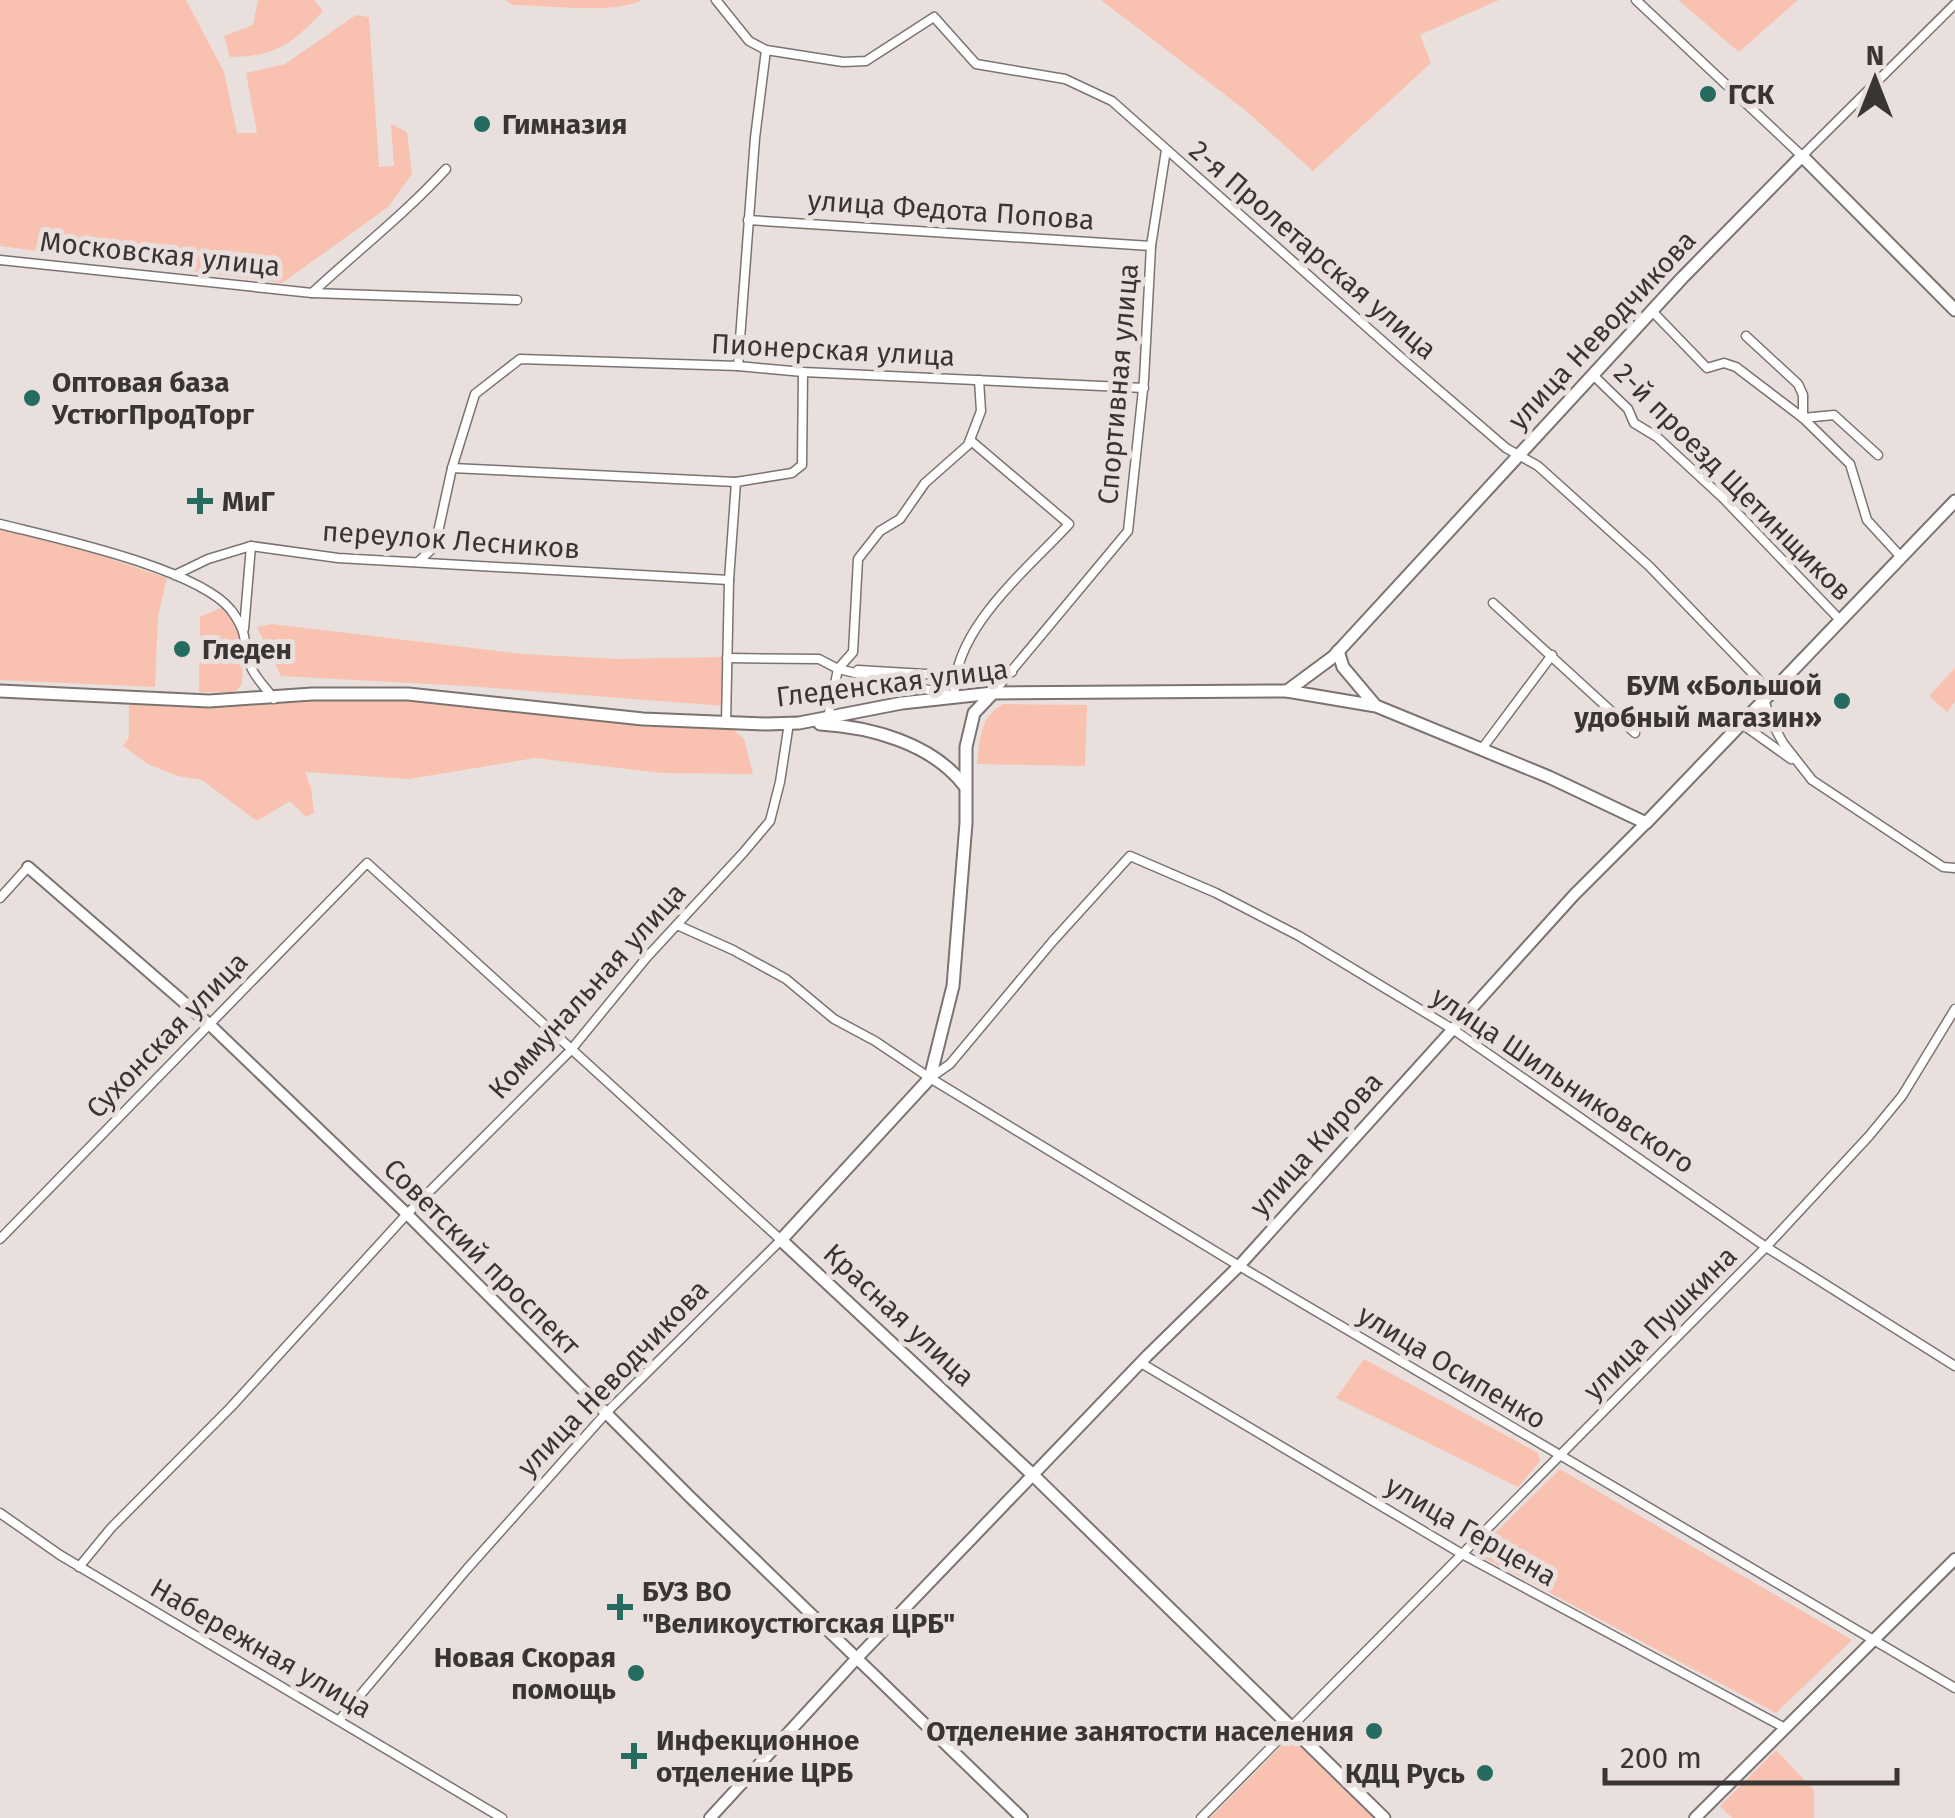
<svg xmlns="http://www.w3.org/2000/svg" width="1955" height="1818" viewBox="0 0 1955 1818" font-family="'Fira Sans',sans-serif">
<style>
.green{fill:#f9c1b0}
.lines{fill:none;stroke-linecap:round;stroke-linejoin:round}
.minor-casing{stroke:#7b7370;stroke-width:11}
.tertiary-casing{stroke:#7b7370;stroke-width:14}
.secondary-casing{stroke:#7b7370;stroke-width:15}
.minor{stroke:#fff;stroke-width:8}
.tertiary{stroke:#fff;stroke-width:10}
.secondary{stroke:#fff;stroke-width:11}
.poi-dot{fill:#256b5f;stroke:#e9e0dd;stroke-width:4}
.labels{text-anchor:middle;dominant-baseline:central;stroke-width:10;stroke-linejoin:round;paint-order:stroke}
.poi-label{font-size:28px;font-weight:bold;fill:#383534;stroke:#e9e0dd;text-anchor:start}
.street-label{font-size:28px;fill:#383534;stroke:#e9e0dd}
</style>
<rect width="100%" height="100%" fill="#e9e0dd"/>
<g class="green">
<path d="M0 0H186L224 72 237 133H257L246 73 285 64 356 15 369 17 379 167 394 166 391 124 407 132 412 174 388 207 282 283 0 246Z"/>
<path d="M258 0H314L323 11C293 43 276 57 230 57L224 36 253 25Z"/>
<path d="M504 0H642C613 15 548 5 514 5Z"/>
<path d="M1101 0H1499L1420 35 1431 63 1313 171 1245 110Z"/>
<path d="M1678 0H1798L1739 52Z"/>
<path d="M0 529 99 555 167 578 158 616 155 687 0 680Z"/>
<path d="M227 605 244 629 242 684 235 692H199L200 617Z"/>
<path d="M272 624 523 654 616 659 726 657 725 706 467 686 281 676 257 627Z"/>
<path d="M1955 668V702L1947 712 1929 696Z"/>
<path d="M362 694 726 723 744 739 753 774 661 773 535 758 409 779 305 772 311 788 314 813 306 817 290 801 257 821 202 780 178 776 148 764 123 746 129 737V700Z"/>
<path d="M1003 704 1087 705 1085 766 977 764C980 739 979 718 1003 704Z"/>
<path d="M1364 1359 1531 1449 1538 1453 1540 1461 1518 1487 1336 1398Z"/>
<path d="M1560 1469 1852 1640 1776 1713 1475 1553Z"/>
<path d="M1290 1737 1373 1818H1210Z"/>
<path d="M1776 1750 1814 1790V1818H1732L1720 1806Z"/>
</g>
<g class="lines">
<g class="minor-casing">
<g id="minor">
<path d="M716 0 749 41 766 50 843 62 866 61 934 17 976 64 1065 79 1112 101 1405 361 1506 448 1538 466 1649 566 1758 679 1770 719 1783 743 1812 780 1943 867 1955 868"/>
<path d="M1636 0 1802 156 1955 4"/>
<path d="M748 220 1151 246"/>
<path d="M0 260 312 293C356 252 405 214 446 169"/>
<path d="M312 293 517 300"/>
<path d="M1652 311 1707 368 1724 363 1736 367 1803 418 1850 464 1867 520 1901 557"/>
<path d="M1746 336 1798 384 1803 395V418L1834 415 1878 455"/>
<path d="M738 366 755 138 766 50"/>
<path d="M1593 375 1628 409 1634 423 1657 437 1723 498 1841 621"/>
<path d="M452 468 736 482"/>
<path d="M0 524C55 538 197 568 231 610 251 637 241 643 251 667 256 679 267 689 274 699"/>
<path d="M418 562 435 546 452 468 475 394 520 359 738 366 803 372 1144 388"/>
<path d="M175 575 208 559 251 546 338 558 729 580"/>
<path d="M1493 603 1635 733"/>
<path d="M244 629 251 546"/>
<path d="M727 658 819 659 838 669 955 696C950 631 1029 568 1069 524L970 440"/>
<path d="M858 670 992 678 1012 672"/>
<path d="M993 693 1128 531 1144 380 1151 246 1166 150"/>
<path d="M828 717 838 669 853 652 858 559 880 531 900 519 925 483 968 445 981 411 979 380"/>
<path d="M726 723 729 580 736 482 792 473 802 465 803 372"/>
<path d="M1742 724 1791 759"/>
<path d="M1481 750 1552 655"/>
<path d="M0 898 28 867"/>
<path d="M677 925 733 950 786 979 834 1019 875 1041 930 1078 1236 1264 1955 1688"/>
<path d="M930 1078 950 1064 1052 942 1130 856 1216 893 1299 936 1454 1030 1766 1247 1955 1366"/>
<path d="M0 1239 367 863 781 1240 607 1412 467 1569 340 1719"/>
<path d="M1141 1363 1462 1554 1785 1728"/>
<path d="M0 1513 60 1555 502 1818"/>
<path d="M79 1567 111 1528 231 1407 407 1214 570 1051 647 957 743 853 770 821 780 782 789 723"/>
<path d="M1201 1818 1766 1247 1869 1136 1902 1096 1955 1009"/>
</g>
</g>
<g class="tertiary-casing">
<g id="tertiary">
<path d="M28 867 209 1024 407 1214 690 1497 1022 1818"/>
<path d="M710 1818 857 1658 1147 1356 1239 1266 1574 895 1646 823"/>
<path d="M1695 1818 1955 1559"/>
</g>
</g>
<g class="secondary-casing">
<g id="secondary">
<path d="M1338 651 1343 667 1375 705"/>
<path d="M0 691 209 701 312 694H408L643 719 766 724 799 723 902 703 993 693 1287 691 1376 706 1549 777 1646 823 1955 501"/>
<path d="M1287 691 1333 657 1683 277 1802 156 1955 310"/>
<path d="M993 693 974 713 966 747V823L953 986 930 1078 781 1240 1034 1476 1384 1818"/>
<path d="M820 724C871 727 931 743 964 785"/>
</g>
</g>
<use href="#minor" class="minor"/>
<use href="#tertiary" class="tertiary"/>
<use href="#secondary" class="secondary"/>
</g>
<g class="poi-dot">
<circle cx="1708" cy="94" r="10"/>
<circle cx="482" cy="124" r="10"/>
<circle cx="32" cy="398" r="10"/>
<path d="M195 486h10v10h10v10h-10v10h-10v-10h-10v-10h10z"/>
<circle cx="182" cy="649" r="10"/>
<circle cx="1842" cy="701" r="10"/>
<path d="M615 1592h10v10h10v10h-10v10h-10v-10h-10v-10h10z"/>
<circle cx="636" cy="1673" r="10"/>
<circle cx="1374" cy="1731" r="10"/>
<path d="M629 1741h10v10h10v10h-10v10h-10v-10h-10v-10h10z"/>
<circle cx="1485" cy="1773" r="10"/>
</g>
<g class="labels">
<g class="poi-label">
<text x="1728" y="94">ГСК</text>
<text x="502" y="124">Гимназия</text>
<text x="52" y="382">Оптовая база<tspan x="52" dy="32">УстюгПродТорг</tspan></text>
<text x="222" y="501">МиГ</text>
<text x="202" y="649">Гледен</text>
<text x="1822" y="685" text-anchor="end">БУМ «Большой<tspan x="1822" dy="32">удобный магазин»</tspan></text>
<text x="642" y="1591">БУЗ ВО<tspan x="642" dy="32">"Великоустюгская ЦРБ"</tspan></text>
<text x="616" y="1657" text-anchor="end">Новая Скорая<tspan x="616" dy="32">помощь</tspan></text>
<text x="1354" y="1731" text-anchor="end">Отделение занятости населения</text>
<text x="656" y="1740">Инфекционное<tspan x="656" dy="32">отделение ЦРБ</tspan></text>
<text x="1465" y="1773" text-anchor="end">КДЦ Русь</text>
</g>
<g class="street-label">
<text transform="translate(951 210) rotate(4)">улица Федота Попова</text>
<text transform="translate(1313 250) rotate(41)">2-я Пролетарская улица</text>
<text transform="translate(160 254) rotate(6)">Московская улица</text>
<text transform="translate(1602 330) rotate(-47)">улица Неводчикова</text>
<text transform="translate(833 350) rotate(3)">Пионерская улица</text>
<text transform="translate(1118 384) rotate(-85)">Спортивная улица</text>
<text transform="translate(1733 482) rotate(45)">2-й проезд Щетинщиков</text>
<text transform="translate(451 540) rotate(4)">переулок Лесников</text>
<text transform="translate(892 683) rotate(-7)">Гледенская улица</text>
<text transform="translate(587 991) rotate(-48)">Коммунальная улица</text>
<text transform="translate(167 1035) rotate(-46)">Сухонская улица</text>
<text transform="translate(1563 1080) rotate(34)">улица Шильниковского</text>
<text transform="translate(1316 1144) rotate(-48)">улица Кирова</text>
<text transform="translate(482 1257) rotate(45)">Советский проспект</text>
<text transform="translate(899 1315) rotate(43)">Красная улица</text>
<text transform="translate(1660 1323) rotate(-45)">улица Пушкина</text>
<text transform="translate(1452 1367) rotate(31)">улица Осипенко</text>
<text transform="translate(613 1378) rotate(-46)">улица Неводчикова</text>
<text transform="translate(1471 1531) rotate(30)">улица Герцена</text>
<text transform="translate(261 1648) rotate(30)">Набережная улица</text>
</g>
</g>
<g transform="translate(1875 80)" stroke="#e9e0dd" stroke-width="8" paint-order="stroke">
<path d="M0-8L18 38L0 25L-18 38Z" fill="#383534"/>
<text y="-15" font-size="28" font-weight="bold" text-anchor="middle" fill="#383534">N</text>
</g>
<path d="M1605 1768v15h292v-15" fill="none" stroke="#383534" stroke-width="5"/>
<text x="1620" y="1768" font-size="30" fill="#383534" stroke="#e9e0dd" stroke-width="8" paint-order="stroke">200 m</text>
</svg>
